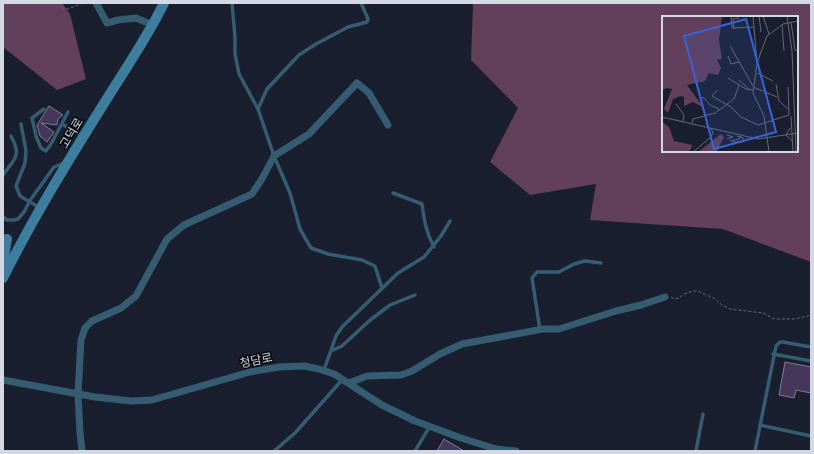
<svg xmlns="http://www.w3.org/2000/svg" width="814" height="454" viewBox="0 0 814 454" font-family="Lato,'Noto Sans KR',sans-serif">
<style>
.forest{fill:#623f5a;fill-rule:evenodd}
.building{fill:#45375c;stroke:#827c8f}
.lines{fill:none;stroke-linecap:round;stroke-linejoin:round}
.path{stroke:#626774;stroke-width:1;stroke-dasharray:3 2;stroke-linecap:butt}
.service{stroke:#355c71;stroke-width:3.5}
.minor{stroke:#355c71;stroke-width:7}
.secondary{stroke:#3d7e9f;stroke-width:10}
.labels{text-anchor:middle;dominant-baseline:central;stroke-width:3;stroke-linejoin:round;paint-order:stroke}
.street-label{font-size:12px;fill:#d4d8e2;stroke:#070910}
.inset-road{fill:none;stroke:#646976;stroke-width:1}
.view{fill:#3863da;fill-opacity:0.15;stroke:#3863da;stroke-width:2}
.inset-edge{fill:none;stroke:#d4d8e2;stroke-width:2}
</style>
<rect width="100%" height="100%" fill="#191f2e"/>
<g class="forest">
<path d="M3 3H62L70 14 86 79 57 90 3 47Z"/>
<path d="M473 3H811V262L723 229 590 220 596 184 530 195 490 162 518 108 471 60ZM663 17H797V151H663Z"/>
</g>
<g class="building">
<path d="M49 106 63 115 58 119 57 125 41 123 54 132 47 142 40 136 37 125Z"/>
<path d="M785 362 811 367V393L796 390 794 398 779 395Z"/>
<path d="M444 439 464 451H437Z"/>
</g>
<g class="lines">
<g class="path">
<path d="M59 3 64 9H68L83 3"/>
<path d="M671 297 675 299 679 298 684 294 693 291H698L715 299 722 305 730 309 763 313 774 319H795L808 316 811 313"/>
</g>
<g class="service">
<path d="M232 3 235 37V54L239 74 258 109 274 156 290 193 300 229 311 248 328 254 362 260 375 266 382 288"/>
<path d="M44 109 32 118 36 136 41 148 46 151 51 144 68 112"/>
<path d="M258 109 267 89 299 55 316 44 348 27 367 22 368 19 361 3"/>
<path d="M21 124 26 151 25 163 16 186 20 196 40 208"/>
<path d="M62 124 82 136"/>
<path d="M3 175C15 158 22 156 11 136"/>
<path d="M393 193 422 204C424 219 426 233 434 247"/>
<path d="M3 217 7 220H14L18 219 24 212 31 199 54 167 64 163"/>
<path d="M540 330 532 278 537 272H559L574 264 585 261 601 263"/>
<path d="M331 351 342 346 369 321 390 305 415 295"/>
<path d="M773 354 811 361"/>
<path d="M324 370 336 336 342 327 398 273 424 257 441 236 450 221"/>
<path d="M760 425 811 436"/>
<path d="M274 451 295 433 342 380"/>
<path d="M415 451 430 426"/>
<path d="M696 451 703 414"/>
<path d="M755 451 776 346 780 342H783L811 347"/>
</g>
<g class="minor">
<path d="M96 3 107 23 118 20 136 18 153 25"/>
<path d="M3 380 95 397 131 401 152 400 250 372 279 367 304 366 319 369 334 374 382 405 415 421 461 438 496 449 499 451"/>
<path d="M349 383 367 376 401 375 412 371 440 354 462 344 543 329H559L616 311 641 305 665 297"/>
<path d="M496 449 516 451"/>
<path d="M82 451 80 433 78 394 81 340 85 328 92 321 121 308 136 296 167 239 184 225 252 194 263 177 274 156 309 134 357 83 369 93 388 125"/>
</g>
<g class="secondary">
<path d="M3 263 7 239"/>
<path d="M3 278C33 218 68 161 103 105 124 71 147 38 164 3"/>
</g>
</g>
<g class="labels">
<g class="street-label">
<text transform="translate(71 133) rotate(-59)">고덕로</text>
<text transform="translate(256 360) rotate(-12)">청담로</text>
</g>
</g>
<g transform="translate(662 16)">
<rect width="136" height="136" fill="#191f2e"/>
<path d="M0 0H60L57 24 60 43 55 44 59 52 56 59 47 57 43 65 25 69 42 92 31 86 22 90V81L19 80 11 83 6 97 2 93 10 73 5 72 0 74ZM0 106 7 111 12 125 30 129 29 133 25 136H0ZM59 118 62 121 55 135 36 136Z" fill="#623f5a"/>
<path class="inset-road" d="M69 0 70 12 92 11M91 0 95 47M97 0 99 16M101 0 107 18M125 0 130 35 134 136M129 6 133 34 136 35M120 9 122 35M72 13 71 3 77 2M68 30 91 70M66 40 69 48 77 46M136 56V73M95 57 111 65M66 62 84 73 91 74M77 64 88 74M114 68 117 85 126 93M91 71 115 81M55 74 50 80 69 91 79 101 96 109 127 99 126 71M39 83 41 81 48 89 57 93M14 88 22 99 21 105M129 100 131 136M0 101 96 123 136 117M30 107 31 103 53 97 72 83 77 69M128 112 124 119 130 125M65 119 71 121 65 123M68 125 77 123 79 120M70 126H81V122L75 120M31 136 48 122 51 117 49 112M107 136 102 100 91 77 95 47 105 20 121 8 136 5"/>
<path class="view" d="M84 3 114 116 52 133 22 20Z"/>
<rect width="136" height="136" class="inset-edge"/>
</g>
<rect width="814" height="454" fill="none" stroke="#d4d8e2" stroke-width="8"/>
</svg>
